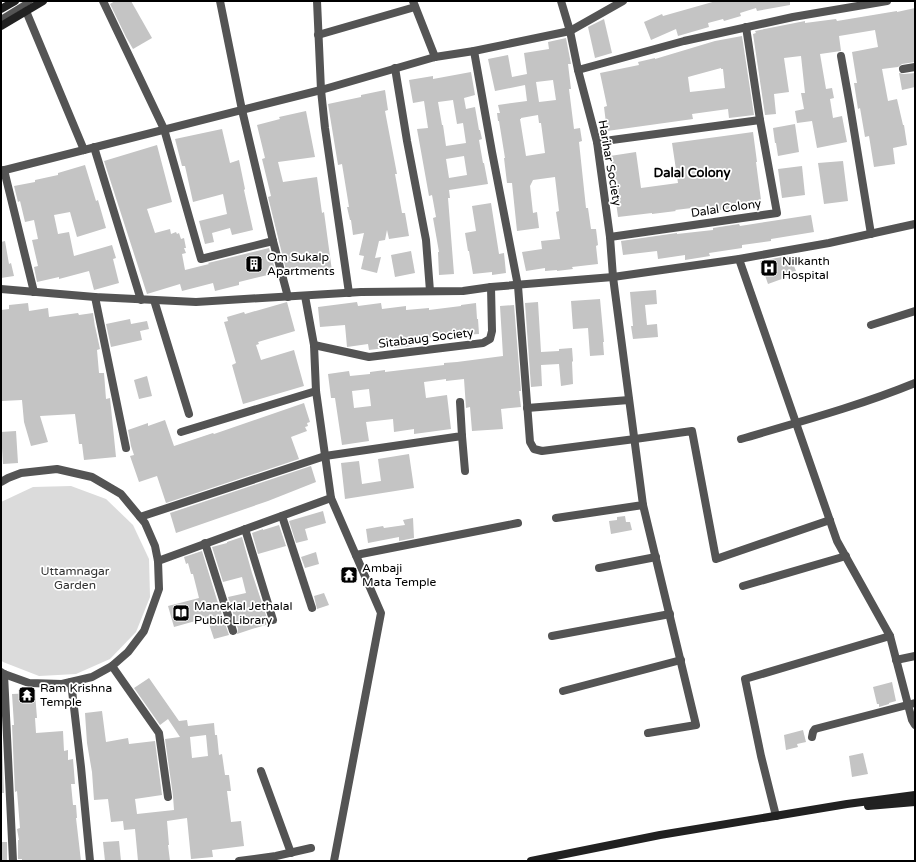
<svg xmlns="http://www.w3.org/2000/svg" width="916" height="862" viewBox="0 0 916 862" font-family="'Varela Round',sans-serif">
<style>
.green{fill:#dbdbdb}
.building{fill:#c4c4c4;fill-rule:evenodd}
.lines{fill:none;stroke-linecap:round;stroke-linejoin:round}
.service{stroke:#545454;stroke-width:6}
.minor{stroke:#545454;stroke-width:8}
.tertiary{stroke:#545454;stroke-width:8}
.secondary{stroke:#212121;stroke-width:8}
.labels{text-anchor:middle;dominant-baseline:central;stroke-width:3.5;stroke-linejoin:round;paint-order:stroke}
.street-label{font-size:12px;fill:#000;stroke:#fff}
.poi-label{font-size:12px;fill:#000;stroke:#fff;text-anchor:start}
.park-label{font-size:12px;fill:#323232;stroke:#fff}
.neighbourhood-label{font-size:13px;font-weight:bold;fill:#000;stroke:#fff}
</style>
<rect width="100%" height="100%" fill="#fff"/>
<path class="green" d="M71 486 106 499 133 525 149 559 150 597 136 632 110 659 76 674 39 676 3 662 1 660V502L33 487Z"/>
<g class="building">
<path d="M115 1H131L152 38 133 49 126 37 110 4Z"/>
<path d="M716 1H790V5L757 11 756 8 740 13 741 16 724 21 723 19 708 23 709 27 678 36 676 29 651 40 644 22 662 14 663 16Z"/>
<path d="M915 8V62L902 64 898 67 882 69 888 101 897 99 903 125H904L907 145 893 148 895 164 874 167 869 136 865 137 860 108 858 109 854 83H857L852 52 878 47 875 30 839 36 841 51 820 54 826 89 832 88 834 98 830 99 833 118 842 116 847 142 817 148 812 121 797 123 795 111 804 109 801 93H805L801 56 784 58 789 92 774 94 776 114 765 115 753 34 756 33 755 31 805 21V23L836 19 837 21 897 11V12Z"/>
<path d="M604 19 612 53 595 58 588 27Z"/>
<path d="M742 36 754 115 729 118 728 109 692 114 693 119 607 131 604 107 607 106 600 73 639 65 638 62 655 58V59L715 41ZM721 68V69H723L725 88 690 92 688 77Z"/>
<path d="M566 38 571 64H568L571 89H569L574 129 580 128 582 141 579 142 586 208H588L591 229H596L598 245 596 246 598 264 572 267 573 269 557 271V270L545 271V268L526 271 522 252 542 249 541 241 560 239 556 212 559 211 555 177 533 180 530 186 533 213 537 212 539 228 517 231 512 183H507L504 158H505L499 121H498L497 113H500L498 105 527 101 525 85 495 91 488 59 508 55 512 77 527 74 524 53 549 49 548 42ZM553 80 556 100 539 102 536 82ZM538 115 539 123H541L545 153 526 156 520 119H521V118Z"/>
<path d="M471 72 475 95 464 98 466 109 475 107 479 130H480L482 139 479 140 483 163H484L488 184 449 190 450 198H448L454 274 439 275 438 252H439L433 218 436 217 432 195 429 196 417 129 428 128 424 101 413 103 409 80 433 76V79ZM453 100 457 124 463 123 466 143 446 146 443 125H442L438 102ZM464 156 467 175 449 178 446 159Z"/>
<path d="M899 73 904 74 915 73V87L902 90Z"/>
<path d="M385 90 388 110 385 111 397 174H395L402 213H405L409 236 389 239 387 230 385 240 379 241 375 258 381 257 377 273 361 269 364 256 359 255 364 233 353 235 351 220H350L347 207H349L342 164 338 165 328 104 361 97V95Z"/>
<path d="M306 111 315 157 278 162 283 182 317 177 322 213 324 212 332 271 311 274 310 268 287 274 268 197 271 196 262 159 265 158 257 125 280 119 279 117Z"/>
<path d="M795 124 799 152 778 156 776 143H775L773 128Z"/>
<path d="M222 129 230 163 239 160 245 189 244 190 253 230 232 235 230 228 212 233 214 242 205 244 199 221 227 214 223 194 193 202 185 166H182L175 139Z"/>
<path d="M753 132 757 162H756L761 200 735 203 736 208 710 211 709 206 675 210 676 211 652 214V213L618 217 610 156 636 152 641 188 678 183 672 143 724 136Z"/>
<path d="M157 145 172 202 147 209 155 233 170 229 171 234 176 232 177 234 179 233 181 239 184 238 186 248H184L186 253 182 254 185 270 209 264 208 263 269 248 276 273 239 282V285L215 291 213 283 182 291 180 284 147 294 104 161Z"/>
<path d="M843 161 848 201 824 204 818 163Z"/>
<path d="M85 165 96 201 98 200 106 228 77 237 70 212 54 215 58 234 69 232 74 256 112 245 116 258 113 259 119 283 94 290 89 271 59 279V277L37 282 34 267 38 266 32 240 38 239 34 220 25 222 20 201 18 202 14 186 35 182V180L58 175V173Z"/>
<path d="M802 166 805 195 782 198 778 169Z"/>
<path d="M491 203 499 254 504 253 506 273 492 275V272L473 274 469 251H468L465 233 476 231 472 206Z"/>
<path d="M811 215 814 232 771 239V241L742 245V248L709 253 710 256 685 260V255L658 259 657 251 623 255 621 241 677 233V234L713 230V228L739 224 740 226Z"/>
<path d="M5 241 9 264 11 263 14 276 1 278V242Z"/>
<path d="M411 251 415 273 395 277 391 255Z"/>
<path d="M790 256 796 271 789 273 790 276 768 284 760 261 782 257 783 258Z"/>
<path d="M656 290 657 304 645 305 647 325 657 324 658 337 633 339 631 326H633L630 292Z"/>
<path d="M600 299 604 342H603L604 355 590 356 588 328 573 329 571 301Z"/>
<path d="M287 302 295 331 258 342 259 344 256 345 261 360 294 350 304 386 243 404 232 365 236 363 224 322 228 321 227 317 244 312 245 314Z"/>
<path d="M357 302 358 306 381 303 382 309 406 306V310L429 308V310L461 306V305L476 303 477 319H478L479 334 462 335V333L411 340 412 346 394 348 393 347 369 350 368 344 347 347 345 325 320 327 318 307Z"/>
<path d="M538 302 541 352 559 351V349L572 348 573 361 572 362 573 384 561 386 559 364 541 365 542 386 531 387 525 303Z"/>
<path d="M28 303 29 311 48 308 49 317 78 313 79 315 93 313 95 327V326L100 349 97 350 99 373H104L106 399 110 398 116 457 84 460 82 444H79L75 414 40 416 48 442 31 446 24 422 22 400 2 401V396H1V310L9 309V305Z"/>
<path d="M514 305 521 391H519L521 407 501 409 503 429 472 431 470 407 466 408 464 379 446 381V379L424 382 426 398 447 395 451 429 414 434V429L394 432 393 419 366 422 369 441 342 445 335 398H331L328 374 349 371 350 376 370 374V372L385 370V372L444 365V363L457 362 503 356 502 339 500 306ZM369 389 371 406 354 408 352 391Z"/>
<path d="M130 319 131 324 147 321 149 329 140 331 142 340 111 347 106 324Z"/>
<path d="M147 376 152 396 139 399 134 380Z"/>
<path d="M304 403 310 422 307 423 308 426 305 427 307 431 291 437 299 459 166 503 157 476 139 482 130 456 134 455 131 446 128 430 148 423V426L165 420 174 446 213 433 214 434Z"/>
<path d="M16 431 18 463 3 464 1 432Z"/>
<path d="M409 454 414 488 345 499 341 463 359 461 362 484 381 481 378 459Z"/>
<path d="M311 466 316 482 268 501 176 533 170 513Z"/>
<path d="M323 511 326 523 305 529 308 540 296 543 289 521Z"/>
<path d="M625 516 626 522H630L632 530 611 534 609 521 617 520V517Z"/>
<path d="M413 518 414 538 399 541V537L368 543 366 529 383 526 384 528 405 525 403 520Z"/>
<path d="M279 525 286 546 258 554 252 533 263 529V530Z"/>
<path d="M242 537 252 573 269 624 252 629 237 634 238 629 228 597 246 593 242 577 223 582 212 547 227 543V542Z"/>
<path d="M202 551 217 600 229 635 214 639 209 624 207 625 206 618 174 627 168 606 199 598 193 574H191L188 563 186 564 184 557Z"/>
<path d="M316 552 319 564 305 568 301 557Z"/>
<path d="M324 593 329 605 317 609 314 596Z"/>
<path d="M149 678 179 721 187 720 188 726 214 723 215 735H217L219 755 222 754 225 775H229L231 791H227L231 822 241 821 244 846 212 850 213 857 191 859 187 818 167 821 169 845H168L170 861H138L135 829 124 830 123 821 111 822 108 799 94 800 92 772 87 743 85 713 102 711 106 742 128 738 129 744 155 741 162 795 135 799 137 814 174 810 173 796 165 739 180 737 168 719 160 725 134 688ZM206 735 208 756 192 758 190 737Z"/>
<path d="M892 682 896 701 889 703V704L879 707V704H877L873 687Z"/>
<path d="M35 693 37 718H35L36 733 63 731 64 751 68 750V760L73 759 75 784H71L73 805H76L77 818H76L81 861H22V859H18V840H19L17 829 20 828 17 791 15 792 12 725H14L12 694Z"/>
<path d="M803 730 806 742 797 744 798 747 786 750 784 735Z"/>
<path d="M1 741H2L4 793H1Z"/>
<path d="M863 753 868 774 852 777 849 756Z"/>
<path d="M119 841 121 861H105L103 842Z"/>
<path d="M1 842H7V860L1 861Z"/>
</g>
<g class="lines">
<path class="service" d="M1 19 30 1"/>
<g class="minor">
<path d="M103 1 164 129 201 259 273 241 242 110 220 1"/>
<path d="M317 1 321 90 325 128 349 293"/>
<path d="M413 1 435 57"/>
<path d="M26 11 84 150"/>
<path d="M318 35 415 7"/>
<path d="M474 51 492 152 518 286 530 442 534 449 542 451 635 439 692 431 716 559 830 520"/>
<path d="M841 56 850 106 871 234"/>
<path d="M395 68 407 141 426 240 430 291"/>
<path d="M903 69 915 67"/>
<path d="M578 70 684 41 793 17 887 1"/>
<path d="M597 142 760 120"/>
<path d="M94 147 141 300"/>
<path d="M4 170 34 292"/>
<path d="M1 171 321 90 435 57 474 51 570 31 623 1"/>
<path d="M610 237 777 213 760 120 746 27"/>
<path d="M273 241 288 297"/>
<path d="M95 297 126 448"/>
<path d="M154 300 189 414"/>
<path d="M871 325 915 311"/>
<path d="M314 345 369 357 483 343 490 339 492 331 491 287"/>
<path d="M527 408 629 400"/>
<path d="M181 432 316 391"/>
<path d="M462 436 465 471"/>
<path d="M741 439C799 422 859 406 915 383"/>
<path d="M331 498 381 613 334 861"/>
<path d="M643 505 696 725 648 733"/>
<path d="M282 516 312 608"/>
<path d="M140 517 325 456 462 436 460 402"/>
<path d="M556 518 643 505 613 277 610 237 597 142 578 70 570 31 561 1"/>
<path d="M245 529 273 620"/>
<path d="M205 543 233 631"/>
<path d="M356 555 518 523"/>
<path d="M158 561 331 498 316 391 314 345 305 296"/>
<path d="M599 568 656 557"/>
<path d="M743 586 846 556"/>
<path d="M552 636 670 614"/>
<path d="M896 660 915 656"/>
<path d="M112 666 159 733 168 797"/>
<path d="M4 674 13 861"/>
<path d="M71 682 81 767 90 861"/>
<path d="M563 691 681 660"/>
<path d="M812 737 813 732 815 729 915 703"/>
<path d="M261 771 291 853"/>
<path d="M776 816 761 756 745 679 890 636"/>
<path d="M239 861 276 856 311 848"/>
</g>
<g class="tertiary">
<path d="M739 259 837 541 890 636 912 720 915 725"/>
<path d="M1 289 95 297 196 302 361 292 463 291 491 287 613 277 739 259 829 243 915 224"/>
<path d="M1 482 8 478 21 473 57 469 92 477 121 494 145 523 155 546 158 561 159 589 144 631 128 652 112 666 92 677 62 684 29 683 4 674 1 672"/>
</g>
<g class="secondary">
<path d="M1 9 15 1"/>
<path d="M1 26 43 1"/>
<path d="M868 806 915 802"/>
<path d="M531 861 660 835 847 804 915 795"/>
</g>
</g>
<defs>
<g id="building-square" transform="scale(0.9)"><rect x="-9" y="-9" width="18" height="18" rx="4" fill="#000" stroke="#fff"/><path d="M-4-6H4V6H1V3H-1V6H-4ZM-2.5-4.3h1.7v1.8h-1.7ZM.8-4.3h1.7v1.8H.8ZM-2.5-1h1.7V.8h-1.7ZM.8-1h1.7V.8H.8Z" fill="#fff"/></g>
<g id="hospital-square" transform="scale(0.9)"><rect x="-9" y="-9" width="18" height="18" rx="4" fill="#000" stroke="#fff"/><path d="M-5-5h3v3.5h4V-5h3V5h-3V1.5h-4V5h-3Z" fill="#fff"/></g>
<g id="temple-square" transform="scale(0.9)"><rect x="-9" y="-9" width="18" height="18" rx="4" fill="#000" stroke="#fff"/><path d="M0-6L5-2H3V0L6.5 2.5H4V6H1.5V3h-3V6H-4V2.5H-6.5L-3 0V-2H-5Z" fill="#fff"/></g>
<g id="library-square" transform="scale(0.9)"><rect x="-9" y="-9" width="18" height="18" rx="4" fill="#000" stroke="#fff"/><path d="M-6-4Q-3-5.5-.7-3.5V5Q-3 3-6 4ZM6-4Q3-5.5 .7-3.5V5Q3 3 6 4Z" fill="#fff"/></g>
</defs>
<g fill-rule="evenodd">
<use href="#building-square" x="254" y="264"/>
<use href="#hospital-square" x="769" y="268"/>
<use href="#temple-square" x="349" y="575"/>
<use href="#library-square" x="181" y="613"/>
<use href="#temple-square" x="27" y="695"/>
</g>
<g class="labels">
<g class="street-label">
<text transform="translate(610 163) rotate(80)">Harihar Society</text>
<text transform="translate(726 208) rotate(-8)">Dalal Colony</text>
<text transform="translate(426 338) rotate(-7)">Sitabaug Society</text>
</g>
<g class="poi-label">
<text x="267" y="257">Om Sukalp<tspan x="267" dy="14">Apartments</tspan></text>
<text x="782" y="261">Nilkanth<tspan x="782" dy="14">Hospital</tspan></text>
<text x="362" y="568">Ambaji<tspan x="362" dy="14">Mata Temple</tspan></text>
<text x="194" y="606">Maneklal Jethalal<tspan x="194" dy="14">Public Library</tspan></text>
<text x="40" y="688">Ram Krishna<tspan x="40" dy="14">Temple</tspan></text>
</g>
<g class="park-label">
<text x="75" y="571">Uttamnagar<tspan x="75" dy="14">Garden</tspan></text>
</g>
<g class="neighbourhood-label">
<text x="692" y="173">Dalal Colony</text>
</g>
</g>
<rect width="916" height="862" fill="none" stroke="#000000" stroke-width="4"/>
</svg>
